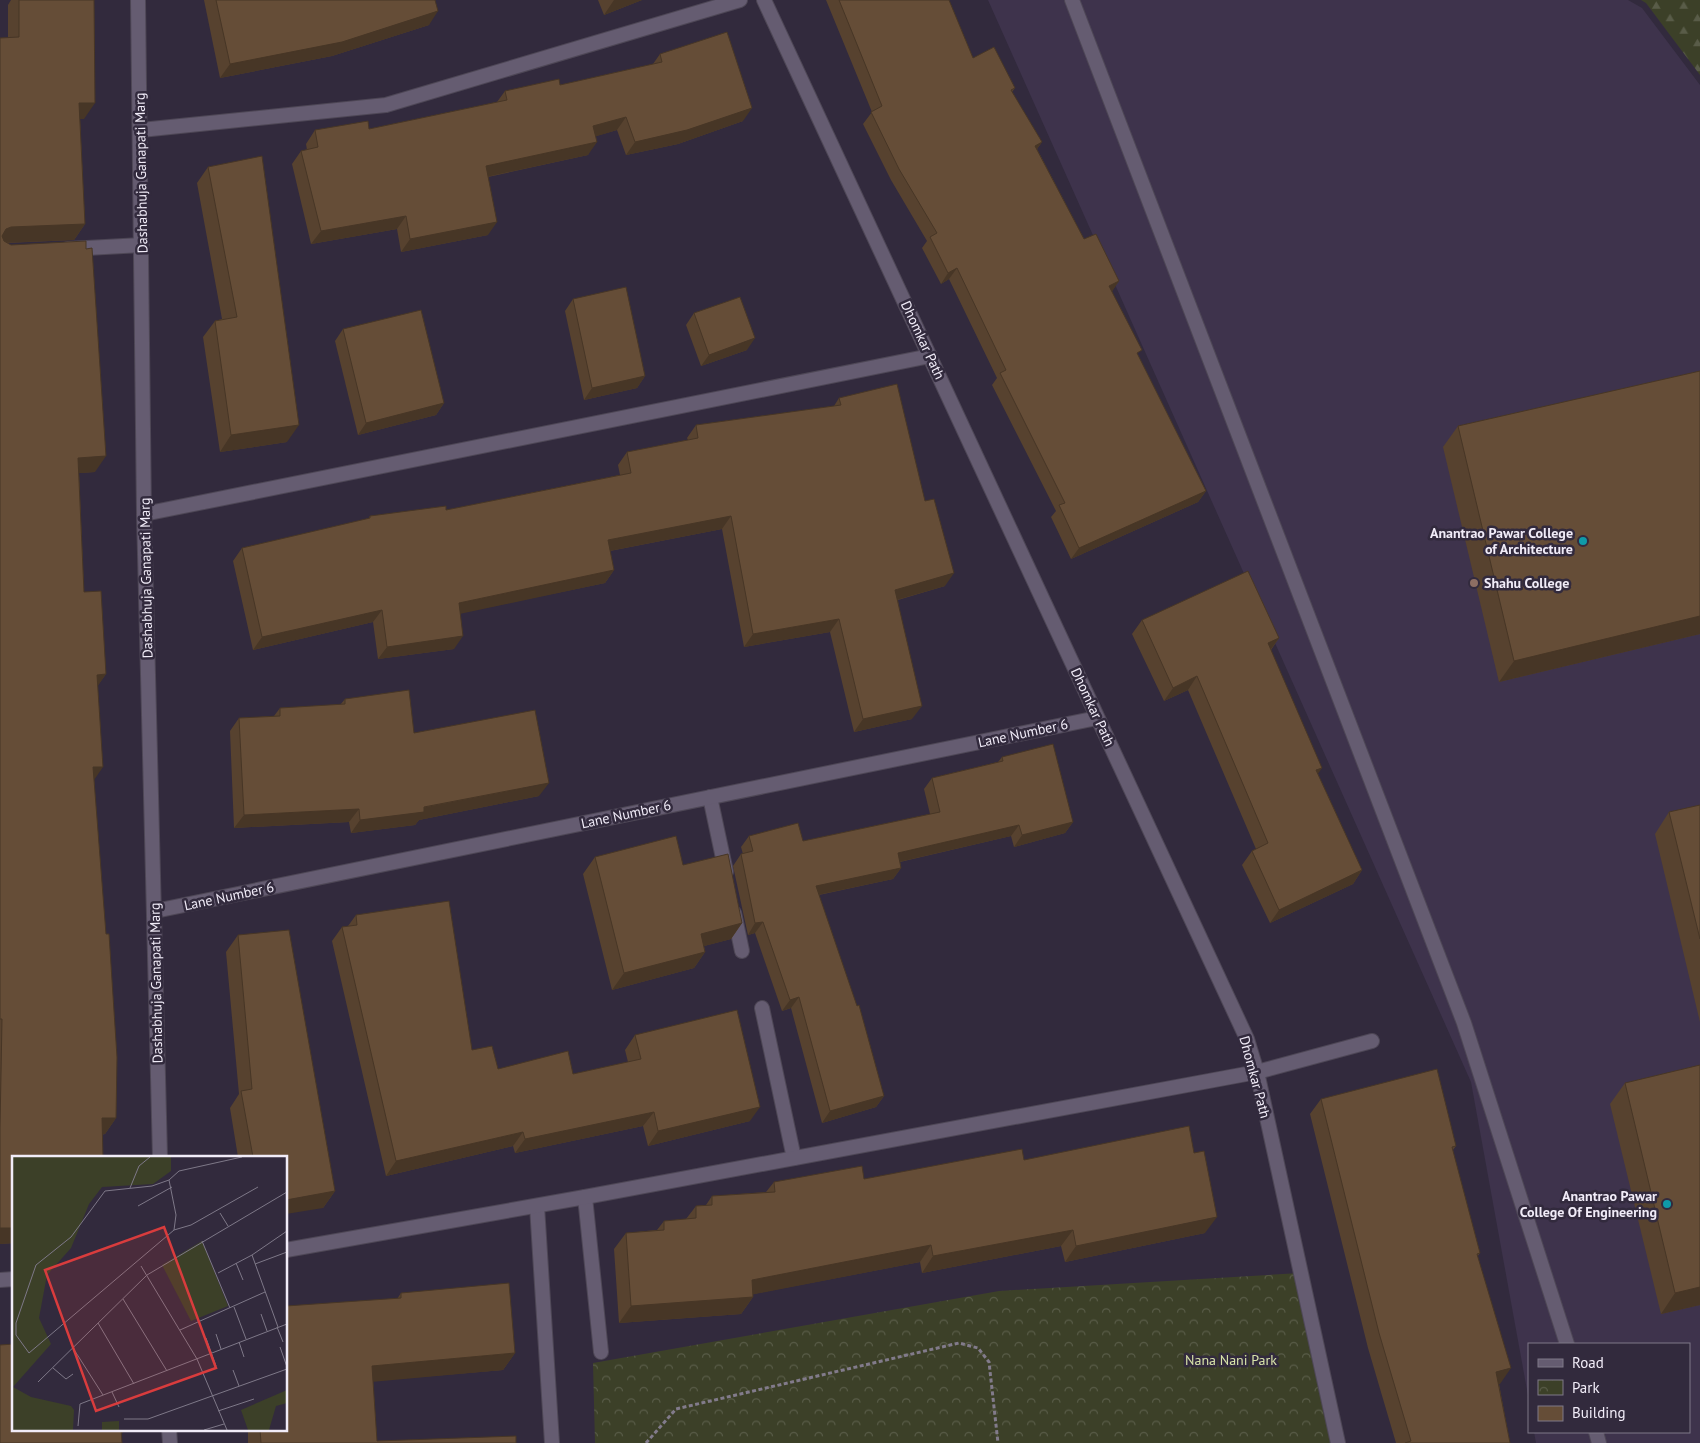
<svg xmlns="http://www.w3.org/2000/svg" width="1700" height="1443" viewBox="0 0 1700 1443" font-family="'PT Sans',sans-serif">
<style>
.built{fill:#3e334c}
.forest{fill:url(#forest-firs)}
.park{fill:url(#park-crowns)}
.lines{fill:none;stroke-linecap:round;stroke-linejoin:round}
.service-casing{stroke:#4e4756;stroke-width:16}
.minor-casing{stroke:#4e4756;stroke-width:16}
.path{stroke:#827b8b;stroke-width:3;stroke-dasharray:4 2.5;stroke-linecap:butt}
.service{stroke:#655c71;stroke-width:14}
.minor{stroke:#655c71;stroke-width:14}
.wall{fill:#57422f}
.shaded-wall{fill:#473626}
.building{fill:#654d37;stroke:#473626}
.culture-dot{fill:#0f9aa8;stroke:#322a3d;stroke-width:2}
.education-dot{fill:#8d6e63;stroke:#322a3d;stroke-width:2}
.labels{text-anchor:middle;dominant-baseline:central;stroke-width:5;stroke-linejoin:round;paint-order:stroke}
.street-label{font-size:14px;fill:#f1ecf8;stroke:#322a3d}
.poi-label{font-size:14px;font-weight:bold;fill:#f1ecf8;stroke:#322a3d;text-anchor:end}
.park-label{font-size:14px;fill:#d9e4aa;stroke:#322a3d}
.inset-road{fill:none;stroke:#7e7888;stroke-width:1}
.view{fill:#d93c3d;fill-opacity:0.15;stroke:#d93c3d;stroke-width:2.5}
.inset-edge{fill:none;stroke:#f1ecf8;stroke-width:2.5}
</style>
<defs>
<pattern id="forest-firs" width="22" height="20" patternUnits="userSpaceOnUse" patternTransform="scale(1.25)"><rect width="22" height="20" fill="#3c4028"/><path d="M5 1l3.5 6h-7zM16 11l3.5 6h-7z" fill="#595c48"/></pattern>
<pattern id="park-crowns" width="20" height="18" patternUnits="userSpaceOnUse" patternTransform="scale(1.25)"><rect width="20" height="18" fill="#3c4028"/><path d="M2 6a3 3 0 1 1 6 0M12 15a3 3 0 1 1 6 0" fill="none" stroke="#595c48"/></pattern>
</defs>
<rect width="100%" height="100%" fill="#322a3d"/>
<path class="built" d="M988 0H1628L1642 8 1700 85V1443H1536L1534 1432H1689V1344H1529V1401L1471 1082Z"/>
<path class="forest" d="M1641 0H1700V75L1646 3Z"/>
<path class="park" d="M1300 1273 1335 1443H595L593 1363 999 1291Z"/>
<g class="lines">
<g class="service-casing">
<g id="service">
<path d="M1072 0 1464 1023 1567 1344"/>
<path d="M710 797 726 872"/>
<path d="M734 913 742 951"/>
<path d="M1596 1432 1599 1443"/>
</g>
</g>
<g class="minor-casing">
<g id="minor">
<path d="M138 0 144 514 160 1157"/>
<path d="M764 0 1247 1039 1257 1072 1338 1443"/>
<path d="M141 130 386 105 740 0"/>
<path d="M68 249 142 245"/>
<path d="M144 514 930 356"/>
<path d="M155 911 1097 718"/>
<path d="M762 1008 794 1158"/>
<path d="M585 1197 601 1352"/>
<path d="M537 1206 552 1443"/>
<path d="M286 1250 585 1197 1257 1072 1372 1041"/>
<path d="M0 1280 14 1279"/>
<path d="M169 1429 170 1443"/>
</g>
</g>
<path class="path" d="M646 1443 676 1409 959 1343 978 1348 989 1362 998 1443"/>
<use href="#service" class="service"/>
<use href="#minor" class="minor"/>
</g>
<g class="wall">
<path d="M11 0H94L84 119H80L85 224 74 240 7 243 95 472 79 473 84 592 106 674 98 685 94 779 116 1118 105 1134 14 1157V1243L0 1244V38H8V5Z"/>
<path d="M204 0H435L429 25 332 56 220 78Z"/>
<path d="M598 0H642L604 15Z"/>
<path d="M826 0H949L973 58 1015 88 1012 92 1042 142 1037 149 1084 239 1119 281 1112 291 1138 356 1206 491 1198 502 1071 559 1051 517 1056 511 992 385 997 378 949 279 941 284 922 248 927 241 891 180 863 124 872 112Z"/>
<path d="M660 54 743 121 678 144 626 155 617 130 596 136 588 155 488 177V235L401 252 397 229 311 244 292 164 301 151 307 150 306 144 315 130 369 129 497 102 505 91 560 85 653 64Z"/>
<path d="M208 167 287 442 220 452 203 337 215 321 222 319 197 183Z"/>
<path d="M573 299 645 376 637 388 584 400 565 311Z"/>
<path d="M694 313 747 350 701 366 686 325Z"/>
<path d="M343 329 444 403 436 415 358 435 335 341Z"/>
<path d="M1700 371V634L1499 682 1443 447 1458 426Z"/>
<path d="M839 398 945 586 898 600 912 719 854 732 830 632 744 647 722 529 610 551 614 570 605 583 460 613 454 649 378 659 373 622 253 650 233 561 242 548 368 519 370 516 446 510 620 475 618 465 627 452 688 440 687 438 696 425 834 406Z"/>
<path d="M1142 620 1279 638 1271 650 1318 774 1362 870 1353 884 1270 923 1242 865 1252 851 1256 849 1188 690 1164 701 1132 634Z"/>
<path d="M345 699 414 733 539 796 419 820 415 825 351 833 349 822 234 828 230 731 239 718 274 716 280 708 340 705Z"/>
<path d="M1002 757 1073 822 1065 833 1014 847 1011 836 900 862 901 868 893 879 819 895 884 1096 876 1107 822 1123 791 1008 782 1011 755 933 748 935 733 866 741 854H743L741 847 749 836 803 841 930 814 924 789 932 778 998 762Z"/>
<path d="M1700 805V1022L1655 834 1669 812Z"/>
<path d="M595 857 683 865 742 923 731 939 704 946 705 952 694 968 612 990 583 874Z"/>
<path d="M356 915 472 1050 498 1069 573 1074 628 1062 625 1050 635 1035 750 1121 648 1146 643 1126 515 1153 513 1146 386 1176 332 941 342 927 348 926Z"/>
<path d="M238 935 335 1191 323 1208 286 1157H238L230 1108 239 1094 226 952Z"/>
<path d="M1700 1065V1305L1661 1314 1610 1104 1625 1083Z"/>
<path d="M1321 1099 1456 1146 1452 1151 1480 1253 1477 1257 1500 1384H1499L1510 1443H1396L1368 1348 1310 1114Z"/>
<path d="M1024 1160 1205 1233 1065 1262 1061 1246 922 1273 920 1262 753 1294V1297L741 1314 619 1323 614 1249 626 1233 657 1230 664 1221 686 1219 696 1206 706 1205 712 1196 766 1192 774 1182 864 1179Z"/>
<path d="M401 1293 515 1353 503 1370 373 1381 377 1441 516 1443H248V1429H286L397 1299Z"/>
</g>
<g class="shaded-wall">
<path d="M614 0H642L604 15Z"/>
<path d="M438 11 429 25 332 56 220 78 230 64Z"/>
<path d="M79 103H95L84 119H68Z"/>
<path d="M752 108 743 121 678 144 626 155 635 142Z"/>
<path d="M626 117 617 130 584 140 593 126Z"/>
<path d="M597 142 588 155 477 179 486 166Z"/>
<path d="M1042 142 1034 153 1035 146Z"/>
<path d="M406 216 397 229 311 244 321 231Z"/>
<path d="M497 222 488 235 401 252 410 239Z"/>
<path d="M85 224 74 240 0 243V238L6 229 11 227Z"/>
<path d="M957 268 949 279 941 284 948 273Z"/>
<path d="M1119 281 1111 293 1109 286Z"/>
<path d="M755 338 747 350 701 366 709 355Z"/>
<path d="M645 376 637 388 584 400 592 388Z"/>
<path d="M444 403 436 415 358 435 366 423Z"/>
<path d="M299 425 287 442 220 452 231 435Z"/>
<path d="M106 456 95 472 67 474 78 458Z"/>
<path d="M1206 491 1198 502 1071 559 1079 548Z"/>
<path d="M731 516 722 529 599 553 608 540Z"/>
<path d="M614 570 605 583 450 616 459 603Z"/>
<path d="M954 573 945 586 886 603 895 590Z"/>
<path d="M382 610 373 622 253 650 262 637Z"/>
<path d="M1700 616V634L1499 682 1514 661Z"/>
<path d="M839 619 830 632 744 647 753 634Z"/>
<path d="M463 636 454 649 378 659 387 647Z"/>
<path d="M1279 638 1269 652 1268 643Z"/>
<path d="M106 674 95 690 97 675Z"/>
<path d="M1197 676 1188 690 1164 701 1173 688Z"/>
<path d="M922 706 912 719 854 732 863 719Z"/>
<path d="M93 767H103L92 783Z"/>
<path d="M1322 768 1313 781 1316 770Z"/>
<path d="M549 783 539 796 419 820 415 825 351 833 360 820Z"/>
<path d="M359 809 349 822 234 828 244 815Z"/>
<path d="M1073 822 1065 833 1014 847 1022 835Z"/>
<path d="M1019 825 1011 836 890 864 898 853Z"/>
<path d="M901 868 893 879 808 897 816 886Z"/>
<path d="M1362 870 1353 884 1270 923 1279 910Z"/>
<path d="M763 922 755 933 748 935 755 923Z"/>
<path d="M742 923 731 939 689 950 701 934Z"/>
<path d="M705 952 694 968 612 990 624 973Z"/>
<path d="M799 997 791 1008 782 1011 790 1000Z"/>
<path d="M884 1096 876 1107 822 1123 830 1111Z"/>
<path d="M760 1107 750 1121 648 1146 658 1131Z"/>
<path d="M654 1112 643 1126 515 1153 525 1139Z"/>
<path d="M102 1118H116L105 1134H91Z"/>
<path d="M523 1132 513 1146 386 1176 396 1161Z"/>
<path d="M335 1191 323 1208 286 1214V1200Z"/>
<path d="M1217 1217 1205 1233 1065 1262 1076 1246Z"/>
<path d="M0 1228H14V1243L0 1244Z"/>
<path d="M1073 1230 1061 1246 922 1273 933 1256Z"/>
<path d="M931 1245 920 1262 740 1297 752 1280Z"/>
<path d="M1700 1287V1305L1661 1314 1675 1293Z"/>
<path d="M753 1297 741 1314 619 1323 631 1306Z"/>
<path d="M515 1353 503 1370 360 1383 372 1366Z"/>
<path d="M1511 1368 1500 1384 1486 1388 1496 1372Z"/>
<path d="M120 1429H125L116 1443Z"/>
</g>
<g class="building">
<path d="M19 0H94L95 103H79L85 224 11 227 6 229 2 236 4 241 11 245 86 241V249L92 248 106 456 78 458 84 592 101 591 106 674 97 675 103 767H93L106 934H109L117 1057 116 1118H102L103 1157H14V1228H0V1127L2 1019H0V38L19 37Z"/>
<path d="M216 0H435L438 11 342 42 230 64Z"/>
<path d="M839 0H949L973 58 994 47 1015 88 1011 90 1042 142 1035 146 1084 239 1096 234 1119 281 1109 286 1142 350 1137 353 1206 491 1079 548 1059 505 1065 503 1000 373 1006 370 957 268 948 273 930 237 937 233 899 169 871 112 882 106Z"/>
<path d="M727 32 752 108 687 130 635 142 626 117 593 126 597 142 486 166 497 222 410 239 406 216 321 231 301 151 318 147 315 130 368 121 369 129 507 100 505 91 559 79 560 85 662 62 660 54Z"/>
<path d="M262 156 299 425 231 435 215 321 237 317 208 167Z"/>
<path d="M626 287 645 376 592 388 573 299Z"/>
<path d="M740 297 755 338 709 355 694 313Z"/>
<path d="M421 310 444 403 366 423 343 329Z"/>
<path d="M1700 371V616L1514 661 1458 426Z"/>
<path d="M897 384 925 501 934 499 954 573 895 590 922 706 863 719 839 619 753 634 731 516 608 540 614 570 459 603 463 636 387 647 382 610 262 637 242 548 370 518V516L446 506V510L631 473 627 452 698 438 696 425 841 405 839 398Z"/>
<path d="M1248 571 1279 638 1268 643 1322 768 1316 770 1362 870 1279 910 1252 851 1268 843 1197 676 1173 688 1142 620Z"/>
<path d="M409 690 414 733 535 710 549 783 424 807V812L360 820 359 809 244 815 239 718 280 716V708L345 704V699Z"/>
<path d="M1053 744 1073 822 1022 835 1019 825 898 853 901 868 816 886 857 1006 859 1005 884 1096 830 1111 799 997 790 1000 763 922 755 923 741 854 753 851 749 836 798 823 803 841 940 812 932 778 1003 761 1002 757Z"/>
<path d="M1700 805V939L1669 812Z"/>
<path d="M676 836 683 865 728 854 742 923 701 934 705 952 624 973 595 857Z"/>
<path d="M449 901 472 1050 492 1046 498 1069 568 1051 573 1074 641 1059 635 1035 737 1010 760 1107 658 1131 654 1112 525 1139 523 1132 396 1161 342 927 357 925 356 915Z"/>
<path d="M289 930 335 1191 286 1200V1157H253L241 1091 252 1089 238 935Z"/>
<path d="M1700 1065V1287L1675 1293 1625 1083Z"/>
<path d="M1437 1069 1456 1146 1452 1147 1480 1253 1477 1254 1511 1368 1496 1372 1510 1443H1405L1411 1441 1379 1333 1321 1099Z"/>
<path d="M1189 1126 1194 1153 1204 1151 1217 1217 1076 1246 1073 1230 933 1256 931 1245 752 1280 753 1297 631 1306 626 1233 664 1230V1221L696 1218V1206L712 1205V1196L775 1192 774 1182 862 1166 864 1179 1022 1149 1024 1160Z"/>
<path d="M509 1283 515 1353 372 1366 377 1441 516 1436V1443H261L260 1429H286V1306L401 1298V1293Z"/>
<path d="M14 1344V1429H121L122 1443H0V1345Z"/>
</g>
<g class="culture-dot">
<circle cx="1583" cy="541" r="5"/>
<circle cx="1667" cy="1204" r="5"/>
</g>
<circle class="education-dot" cx="1474" cy="583" r="5"/>
<g class="labels">
<g class="street-label">
<text transform="translate(141 173) rotate(-91)">Dashabhuja Ganapati Marg</text>
<text transform="translate(923 340) rotate(65)">Dhomkar Path</text>
<text transform="translate(146 578) rotate(-91)">Dashabhuja Ganapati Marg</text>
<text transform="translate(1093 707) rotate(65)">Dhomkar Path</text>
<text transform="translate(1023 733) rotate(-12)">Lane Number 6</text>
<text transform="translate(626 814) rotate(-12)">Lane Number 6</text>
<text transform="translate(229 896) rotate(-12)">Lane Number 6</text>
<text transform="translate(156 983) rotate(-91)">Dashabhuja Ganapati Marg</text>
<text transform="translate(1255 1077) rotate(75)">Dhomkar Path</text>
</g>
<g class="poi-label">
<text x="1573" y="533">Anantrao Pawar College<tspan x="1573" dy="16">of Architecture</tspan></text>
<text x="1484" y="583" text-anchor="start">Shahu College</text>
<text x="1657" y="1196">Anantrao Pawar<tspan x="1657" dy="16">College Of Engineering</tspan></text>
</g>
<g class="park-label">
<text x="1231" y="1360">Nana Nani Park</text>
</g>
</g>
<g transform="translate(12 1156)">
<rect width="275" height="275" fill="#322a3d"/>
<path d="M0 1H159V15L141 28 90 31 77 48 59 92 35 119 27 162 39 188 1 231 19 241 59 250 62 254 61 274H0Z" fill="#3c4028"/>
<path d="M190 85 216 150 179 165 150 109ZM275 234V247L264 250 257 274H236L229 254ZM107 265V274H90V266Z" fill="#3c4028"/>
<path class="inset-road" d="M157 24 164 59 162 74 17 197 4 179V167L24 109 59 81 93 35 140 30ZM157 24 167 15 230 1M118 32 127 10 138 1M126 50 160 31M208 57 216 70M162 74 179 69 246 31M190 85 218 152M224 107 231 124M243 108 275 96M129 110 185 203 215 274M206 117 240 99M111 143 155 215M222 151 234 183M249 158 255 175M86 167 122 228M265 171 271 186M266 171 240 99 275 75M168 174 253 136M204 178 209 193M194 182 204 210M227 186 232 201M268 191 275 211M61 192 91 239M41 212 54 223 61 218M221 214 227 230M26 226 135 119 275 36M100 236 107 251M206 255 242 243M112 263H136L275 213M66 270 68 248 275 168M192 274 212 268"/>
<path class="view" d="M152 71 204 212 84 255 33 114Z"/>
<rect width="275" height="275" class="inset-edge"/>
</g>
<rect x="1528" y="1343" width="162" height="90" fill="#322a3d" stroke="#7e7888"/>
<rect x="1538" y="1359" width="25" height="8" fill="#655c71" stroke="#7e7888"/>
<text x="1572" y="1368" font-size="15" fill="#f1ecf8">Road</text>
<rect x="1538" y="1380" width="25" height="15" fill="url(#park-crowns)" stroke="#7e7888"/>
<text x="1572" y="1393" font-size="15" fill="#f1ecf8">Park</text>
<rect x="1538" y="1406" width="25" height="15" fill="#654d37" stroke="#7e7888"/>
<text x="1572" y="1418" font-size="15" fill="#f1ecf8">Building</text>
</svg>
